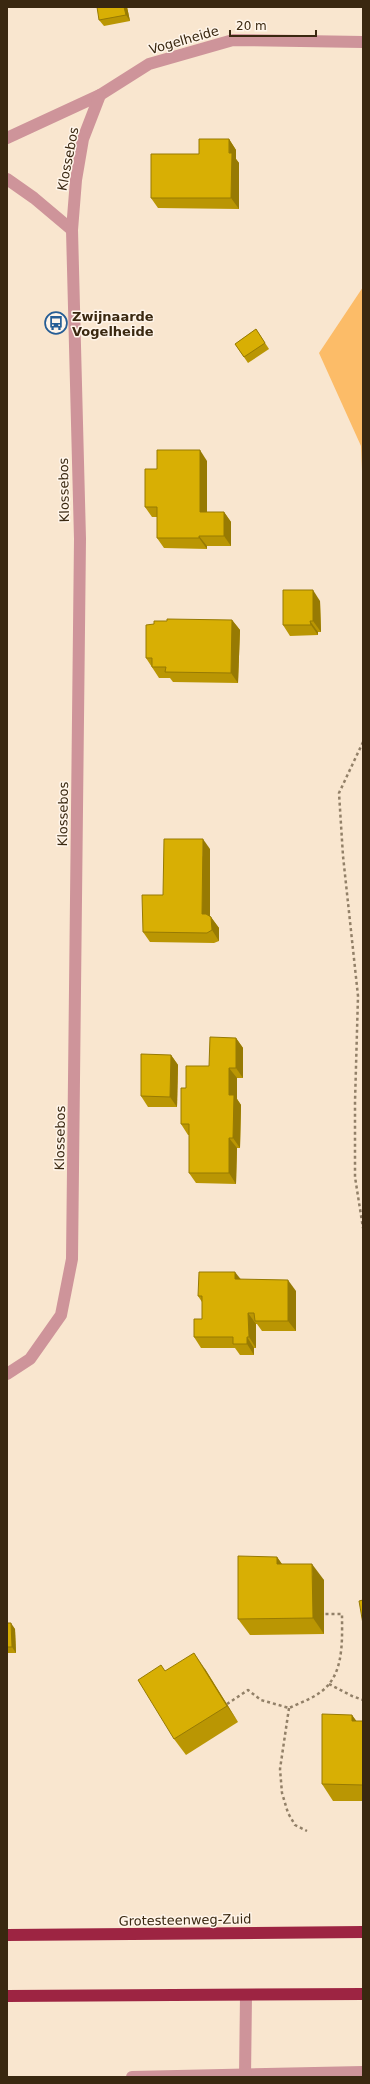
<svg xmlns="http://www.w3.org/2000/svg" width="370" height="2084" viewBox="0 0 370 2084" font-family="'DejaVu Sans',sans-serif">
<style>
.green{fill:#fcbc68}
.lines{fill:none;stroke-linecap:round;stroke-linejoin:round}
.path{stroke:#928068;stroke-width:2.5;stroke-dasharray:3 3;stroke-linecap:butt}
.minor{stroke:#ce949a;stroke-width:12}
.highway{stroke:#9d2442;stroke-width:12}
.wall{fill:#ba9603}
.shaded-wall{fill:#977a03}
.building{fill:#d8af04;stroke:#977a03}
.labels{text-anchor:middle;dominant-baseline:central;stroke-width:3;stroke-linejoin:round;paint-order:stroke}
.street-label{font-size:13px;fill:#3a2810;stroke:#fff5ea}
.poi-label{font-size:13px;font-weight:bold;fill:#3a2810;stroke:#fff5ea;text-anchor:start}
</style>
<rect width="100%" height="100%" fill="#f9e6cf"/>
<path class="green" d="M363 287V496L361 446 319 353Z"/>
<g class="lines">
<g class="path">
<path d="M363 742 339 793 343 856 358 996 355 1102V1177L363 1228"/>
<path d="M329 1684 352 1696 363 1700"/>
<path d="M227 1704 248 1690 261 1700 289 1708C302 1702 320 1696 329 1684 344 1666 342 1636 342 1614H324"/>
<path d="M289 1708 280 1769 282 1793 288 1813 295 1825 307 1831"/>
</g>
<g class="minor">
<path d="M7 138 100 95 149 64 233 40 363 42"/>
<path d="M7 179 34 198 72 230"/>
<path d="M7 1374 30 1359 61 1315 72 1259 80 539 72 230 76 180 83 139 100 95"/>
<path d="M132 2077 363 2072"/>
<path d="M245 2077 246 1996"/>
</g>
<g class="highway">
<path d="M7 1935 363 1932"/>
<path d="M7 1996 363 1994"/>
</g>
</g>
<g class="wall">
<path d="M127 7 130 21 104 26 99 20Z"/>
<path d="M229 139 236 150V159L239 163V209L158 208 151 198 199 154Z"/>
<path d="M256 329 269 349 248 363 235 344Z"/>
<path d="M207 461V512H224L231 522V546H207V549L164 548 157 538V517H152L145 507 157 469Z"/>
<path d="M320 601 321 632H318V635L290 636 283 625Z"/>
<path d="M232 620 240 630 238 683 173 682 170 678H159L146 658 154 624Z"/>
<path d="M210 849V916L219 928V941L214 943 150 942 143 932 163 895Z"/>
<path d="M236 1038 243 1048V1078H237V1099L241 1105 240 1148H237L236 1184 196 1183 189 1173V1135H188L181 1124 186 1088 209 1066Z"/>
<path d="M171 1055 178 1065 177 1107H148L141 1096Z"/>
<path d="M241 1280 296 1291V1331H262L257 1324H256V1348H254V1355H240L235 1348H201L194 1337 202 1319V1302L198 1296Z"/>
<path d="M277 1557 282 1564 324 1580V1634L250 1635 238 1619Z"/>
<path d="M7 1623 15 1629 16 1653H7Z"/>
<path d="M205 1669 238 1722 186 1755 174 1739 165 1671Z"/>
<path d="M352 1715 356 1721H363V1801H333L322 1784Z"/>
</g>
<g class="shaded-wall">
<path d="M124 7H127L130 21 126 15Z"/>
<path d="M229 139 236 150V159L239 163V209L231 198Z"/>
<path d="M200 450 207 461V523L200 512Z"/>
<path d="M224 512 231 522V546L224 536Z"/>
<path d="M199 536 207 546V549L199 538Z"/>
<path d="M313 590 320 601 321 632 313 621Z"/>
<path d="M232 620 240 630 238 683 231 673Z"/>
<path d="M310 621 318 632V635L311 625Z"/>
<path d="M203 839 210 849V925L202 914Z"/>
<path d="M211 917 219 928V941L212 930Z"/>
<path d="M236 1038 243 1048V1078L236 1068Z"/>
<path d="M171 1055 178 1065 177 1107 170 1097Z"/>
<path d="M229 1068 237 1078V1099L241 1105 240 1148 233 1138 229 1095Z"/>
<path d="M229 1138 237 1148 236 1184 229 1173Z"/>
<path d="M235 1272 243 1282 235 1279Z"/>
<path d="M288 1280 296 1291V1331L288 1321Z"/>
<path d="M248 1313 256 1324V1348L249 1337Z"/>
<path d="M247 1337 254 1348V1355L247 1344Z"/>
<path d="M277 1557 288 1573 277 1564Z"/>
<path d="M312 1564 324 1580V1634L313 1618Z"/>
<path d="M11 1623 15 1629 16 1653 12 1647Z"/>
<path d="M194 1653 205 1669 238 1722 227 1706Z"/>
<path d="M352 1715 363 1730 352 1721Z"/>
</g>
<g class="building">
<path d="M97 7H124L126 15 99 20Z"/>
<path d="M199 139H229V153H232L231 198H151V154H199Z"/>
<path d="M256 329 265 343 244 357 235 344Z"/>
<path d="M157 450H200V512H224V536H199V538H157V507H145V469H157Z"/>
<path d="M283 590H313V621H310L311 625H283Z"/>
<path d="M167 619 232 620 231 673 165 672 166 667H152V658H146V625L154 624V621H167Z"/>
<path d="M164 839H203L202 914H206L211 917 212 930 207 933 143 932 142 895H163Z"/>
<path d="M210 1037 236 1038V1068H229V1095H234L233 1138H229V1173H189V1124H181V1088H186V1066H209Z"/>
<path d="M141 1054 171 1055 170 1097 141 1096Z"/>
<path d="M199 1272H235V1279L288 1280V1321H255L254 1313H248L249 1337H247V1344H233V1337H194V1319H202V1296H198Z"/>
<path d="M238 1556 277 1557V1564H312L313 1618 238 1619Z"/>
<path d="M363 1600V1624L359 1601Z"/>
<path d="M7 1623H11L12 1647H7Z"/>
<path d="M194 1653 227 1706 174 1739 138 1680 161 1665 165 1671Z"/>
<path d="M322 1714 352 1715V1721H363V1785L322 1784Z"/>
</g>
<defs>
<g id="bus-ring" transform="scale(1.15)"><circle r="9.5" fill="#fff5ea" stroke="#265d95" stroke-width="1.5"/><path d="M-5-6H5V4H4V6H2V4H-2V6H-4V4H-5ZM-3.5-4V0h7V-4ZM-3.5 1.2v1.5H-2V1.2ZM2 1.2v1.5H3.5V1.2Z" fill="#265d95"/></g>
</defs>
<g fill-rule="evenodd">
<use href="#bus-ring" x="56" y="323"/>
</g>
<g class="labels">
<g class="street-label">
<text transform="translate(184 40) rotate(-16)">Vogelheide</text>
<text transform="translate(68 159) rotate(-79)">Klossebos</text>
<text transform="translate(64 490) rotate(-91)">Klossebos</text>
<text transform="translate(63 814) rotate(-89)">Klossebos</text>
<text transform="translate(60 1138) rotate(-89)">Klossebos</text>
<text transform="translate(185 1920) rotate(-1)">Grotesteenweg-Zuid</text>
</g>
<g class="poi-label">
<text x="72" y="316">Zwijnaarde<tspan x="72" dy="15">Vogelheide</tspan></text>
</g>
</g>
<rect width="370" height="2084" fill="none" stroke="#3a2810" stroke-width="16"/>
<path d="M230 30v6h86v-6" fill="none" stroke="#3a2810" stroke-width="2"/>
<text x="236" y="30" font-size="12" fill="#3a2810" stroke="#fff5ea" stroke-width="3" paint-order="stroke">20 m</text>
</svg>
